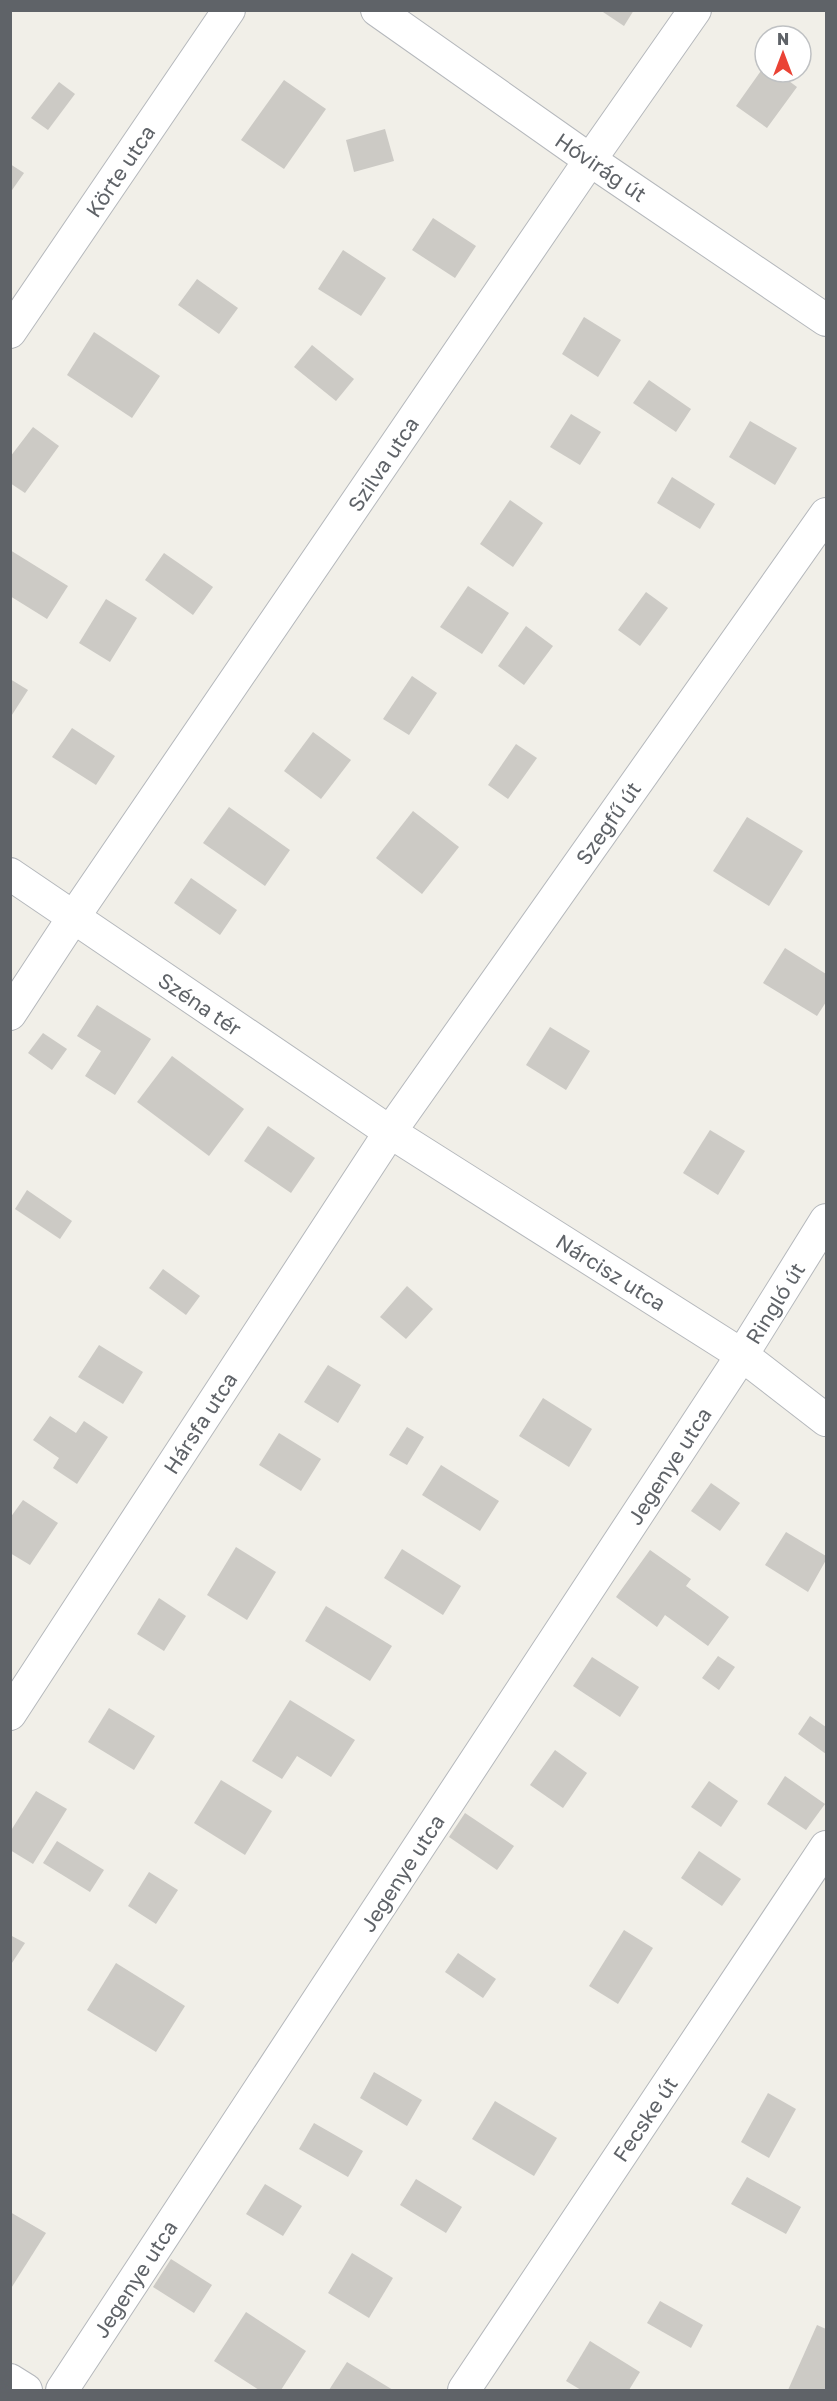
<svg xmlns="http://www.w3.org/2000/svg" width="837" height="2401" viewBox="0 0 837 2401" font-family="'Golos Text',sans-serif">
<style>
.building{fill:#cccac5}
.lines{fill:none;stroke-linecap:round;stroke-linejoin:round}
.street-casing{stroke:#b5b8bc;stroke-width:34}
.street{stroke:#fff;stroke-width:32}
.labels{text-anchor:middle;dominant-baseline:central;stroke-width:6;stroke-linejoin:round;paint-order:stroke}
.street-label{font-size:21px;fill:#5f6368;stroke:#fff}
</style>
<rect width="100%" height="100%" fill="#f1efe8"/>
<g class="building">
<path d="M600 10H634L624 26Z"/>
<path d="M765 65V72H777L797 87 767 128 736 106Z"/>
<path d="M284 80 326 109 284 169 241 140Z"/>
<path d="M59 82 75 94 48 130 31 118Z"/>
<path d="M385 129 394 161 354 172 346 140Z"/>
<path d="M10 164 24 173 10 193Z"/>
<path d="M433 218 476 246 455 278 412 250Z"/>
<path d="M343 250 386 278 361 316 318 289Z"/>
<path d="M197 279 238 308 219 334 178 305Z"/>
<path d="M584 317 621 340 598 377 562 354Z"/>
<path d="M94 332 160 376 132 418 67 375Z"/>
<path d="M312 345 354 379 336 401 294 367Z"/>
<path d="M649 380 691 409 676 432 633 403Z"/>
<path d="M571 414 601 432 580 465 550 447Z"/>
<path d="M750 421 797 448 775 485 729 457Z"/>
<path d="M33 427 59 446 25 493 10 483V457Z"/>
<path d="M672 477 715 504 700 529 657 503Z"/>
<path d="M510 500 543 523 513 567 480 544Z"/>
<path d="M10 550 68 586 47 619 10 596Z"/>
<path d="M164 553 213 587 193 615 145 580Z"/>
<path d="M468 586 509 613 482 654 440 627Z"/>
<path d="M646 592 668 608 640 646 618 630Z"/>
<path d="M106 599 137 618 110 662 79 643Z"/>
<path d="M526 626 553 646 524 685 498 666Z"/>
<path d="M412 676 437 693 409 735 383 719Z"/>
<path d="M10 679 28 690 10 718Z"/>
<path d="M72 728 115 756 96 785 52 757Z"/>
<path d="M313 732 351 760 321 799 284 771Z"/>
<path d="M516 744 537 758 508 799 488 785Z"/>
<path d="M229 807 290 850 265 886 203 843Z"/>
<path d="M413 811 459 847 422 894 376 858Z"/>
<path d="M747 817 803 851 769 906 713 871Z"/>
<path d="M191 878 237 910 220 935 174 903Z"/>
<path d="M785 948 826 974V1002L817 1016 763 983Z"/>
<path d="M97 1005 151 1039 115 1095 85 1076 101 1051 77 1036Z"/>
<path d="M550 1027 590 1051 566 1090 526 1065Z"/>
<path d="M43 1033 67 1049 52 1070 28 1053Z"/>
<path d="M172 1056 244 1109 209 1156 137 1102Z"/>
<path d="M268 1126 315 1158 291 1193 244 1161Z"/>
<path d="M710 1130 745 1151 718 1195 683 1173Z"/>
<path d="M27 1190 72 1221 60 1239 15 1209Z"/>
<path d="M163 1269 200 1296 186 1315 149 1288Z"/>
<path d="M407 1286 433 1309 406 1339 380 1317Z"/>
<path d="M99 1345 143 1372 123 1404 78 1377Z"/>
<path d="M328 1365 361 1385 338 1423 304 1402Z"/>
<path d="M543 1398 592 1429 569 1467 519 1436Z"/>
<path d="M50 1416 76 1433 84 1421 108 1437 77 1484 53 1468 59 1458 33 1440Z"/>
<path d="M407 1427 424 1437 407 1465 389 1455Z"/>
<path d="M279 1433 321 1459 301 1491 259 1465Z"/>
<path d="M441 1465 499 1501 480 1531 422 1495Z"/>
<path d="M711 1483 740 1503 720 1531 691 1511Z"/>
<path d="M23 1500 58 1523 30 1565 10 1553V1518Z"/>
<path d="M786 1532 826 1556V1560L808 1592 765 1565Z"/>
<path d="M236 1547 276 1572 247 1620 207 1595Z"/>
<path d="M402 1549 461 1586 443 1615 384 1578Z"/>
<path d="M650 1550 691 1579 686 1586 729 1617 708 1646 665 1615 657 1627 616 1597Z"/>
<path d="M159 1598 186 1616 164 1651 137 1634Z"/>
<path d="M326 1606 392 1646 370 1681 305 1641Z"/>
<path d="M718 1656 735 1667 719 1690 702 1678Z"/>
<path d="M592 1657 639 1687 620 1717 573 1686Z"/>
<path d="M290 1700 355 1740 331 1777 297 1756 282 1779 252 1761Z"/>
<path d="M109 1708 155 1736 134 1770 88 1742Z"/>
<path d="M810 1716 826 1727V1754L798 1734Z"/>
<path d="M555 1750 587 1773 563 1808 530 1785Z"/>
<path d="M785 1776 825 1804 806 1830 767 1804Z"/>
<path d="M221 1780 272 1811 245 1855 194 1823Z"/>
<path d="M709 1781 738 1801 721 1827 691 1807Z"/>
<path d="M36 1791 67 1809 33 1864 10 1850V1832Z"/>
<path d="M465 1813 514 1846 497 1870 449 1837Z"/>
<path d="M57 1841 104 1870 90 1892 43 1863Z"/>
<path d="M699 1851 741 1879 722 1906 681 1878Z"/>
<path d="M149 1872 178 1890 156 1924 128 1906Z"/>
<path d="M624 1930 653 1948 618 2004 589 1986Z"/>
<path d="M10 1935 25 1943 10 1966Z"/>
<path d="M458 1953 496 1979 483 1998 445 1972Z"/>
<path d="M116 1963 185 2006 156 2052 87 2010Z"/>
<path d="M374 2072 422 2100 407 2126 360 2098Z"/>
<path d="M768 2093 796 2109 769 2158 741 2142Z"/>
<path d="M495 2101 557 2138 534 2176 472 2139Z"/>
<path d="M314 2123 363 2151 348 2177 299 2149Z"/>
<path d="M747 2177 801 2207 786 2234 731 2204Z"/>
<path d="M416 2179 462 2207 446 2233 400 2205Z"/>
<path d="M265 2184 302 2206 283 2236 246 2214Z"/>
<path d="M10 2212 46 2233 10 2290Z"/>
<path d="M352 2253 393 2278 369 2318 328 2293Z"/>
<path d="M171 2259 212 2285 194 2313 153 2287Z"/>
<path d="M660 2301 703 2325 691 2348 647 2323Z"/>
<path d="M246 2312 306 2351 281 2390H259L214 2361Z"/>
<path d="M817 2325 826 2329V2390H788Z"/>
<path d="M590 2341 640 2372 629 2390H581L566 2381Z"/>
<path d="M347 2362 393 2390H329Z"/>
</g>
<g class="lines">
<g class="street-casing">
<g id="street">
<path d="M377 10 590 160 826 320"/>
<path d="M10 332 229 10"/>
<path d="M10 874 390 1132 742 1355 826 1420"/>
<path d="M10 1014 73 918 590 160 695 10"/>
<path d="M10 1714 390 1132 826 514"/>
<path d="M10 2380 26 2390"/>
<path d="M62 2390 742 1355 826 1220"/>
<path d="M464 2390 826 1847"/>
</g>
</g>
<use href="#street" class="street"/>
</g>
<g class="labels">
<g class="street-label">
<text transform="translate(601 167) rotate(34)">Hóvirág út</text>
<text transform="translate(120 171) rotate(-56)">Körte utca</text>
<text transform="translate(383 464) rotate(-56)">Szilva utca</text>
<text transform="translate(608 823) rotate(-55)">Szegfű út</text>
<text transform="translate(200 1004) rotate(34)">Széna tér</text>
<text transform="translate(611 1272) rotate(32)">Nárcisz utca</text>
<text transform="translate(775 1303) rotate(-58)">Ringló út</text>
<text transform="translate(200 1423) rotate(-57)">Hársfa utca</text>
<text transform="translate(669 1466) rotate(-57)">Jegenye utca</text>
<text transform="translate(402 1873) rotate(-57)">Jegenye utca</text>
<text transform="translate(645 2119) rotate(-56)">Fecske út</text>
<text transform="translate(135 2279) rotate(-57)">Jegenye utca</text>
</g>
</g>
<rect width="837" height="2401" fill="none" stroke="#5f6368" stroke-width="24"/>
<g transform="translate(783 54)"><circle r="28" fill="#ffffff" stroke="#bfc1c3" stroke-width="1.5"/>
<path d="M0-4.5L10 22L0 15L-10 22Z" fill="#ea4335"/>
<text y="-9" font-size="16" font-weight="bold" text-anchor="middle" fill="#5f6368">N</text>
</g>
</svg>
